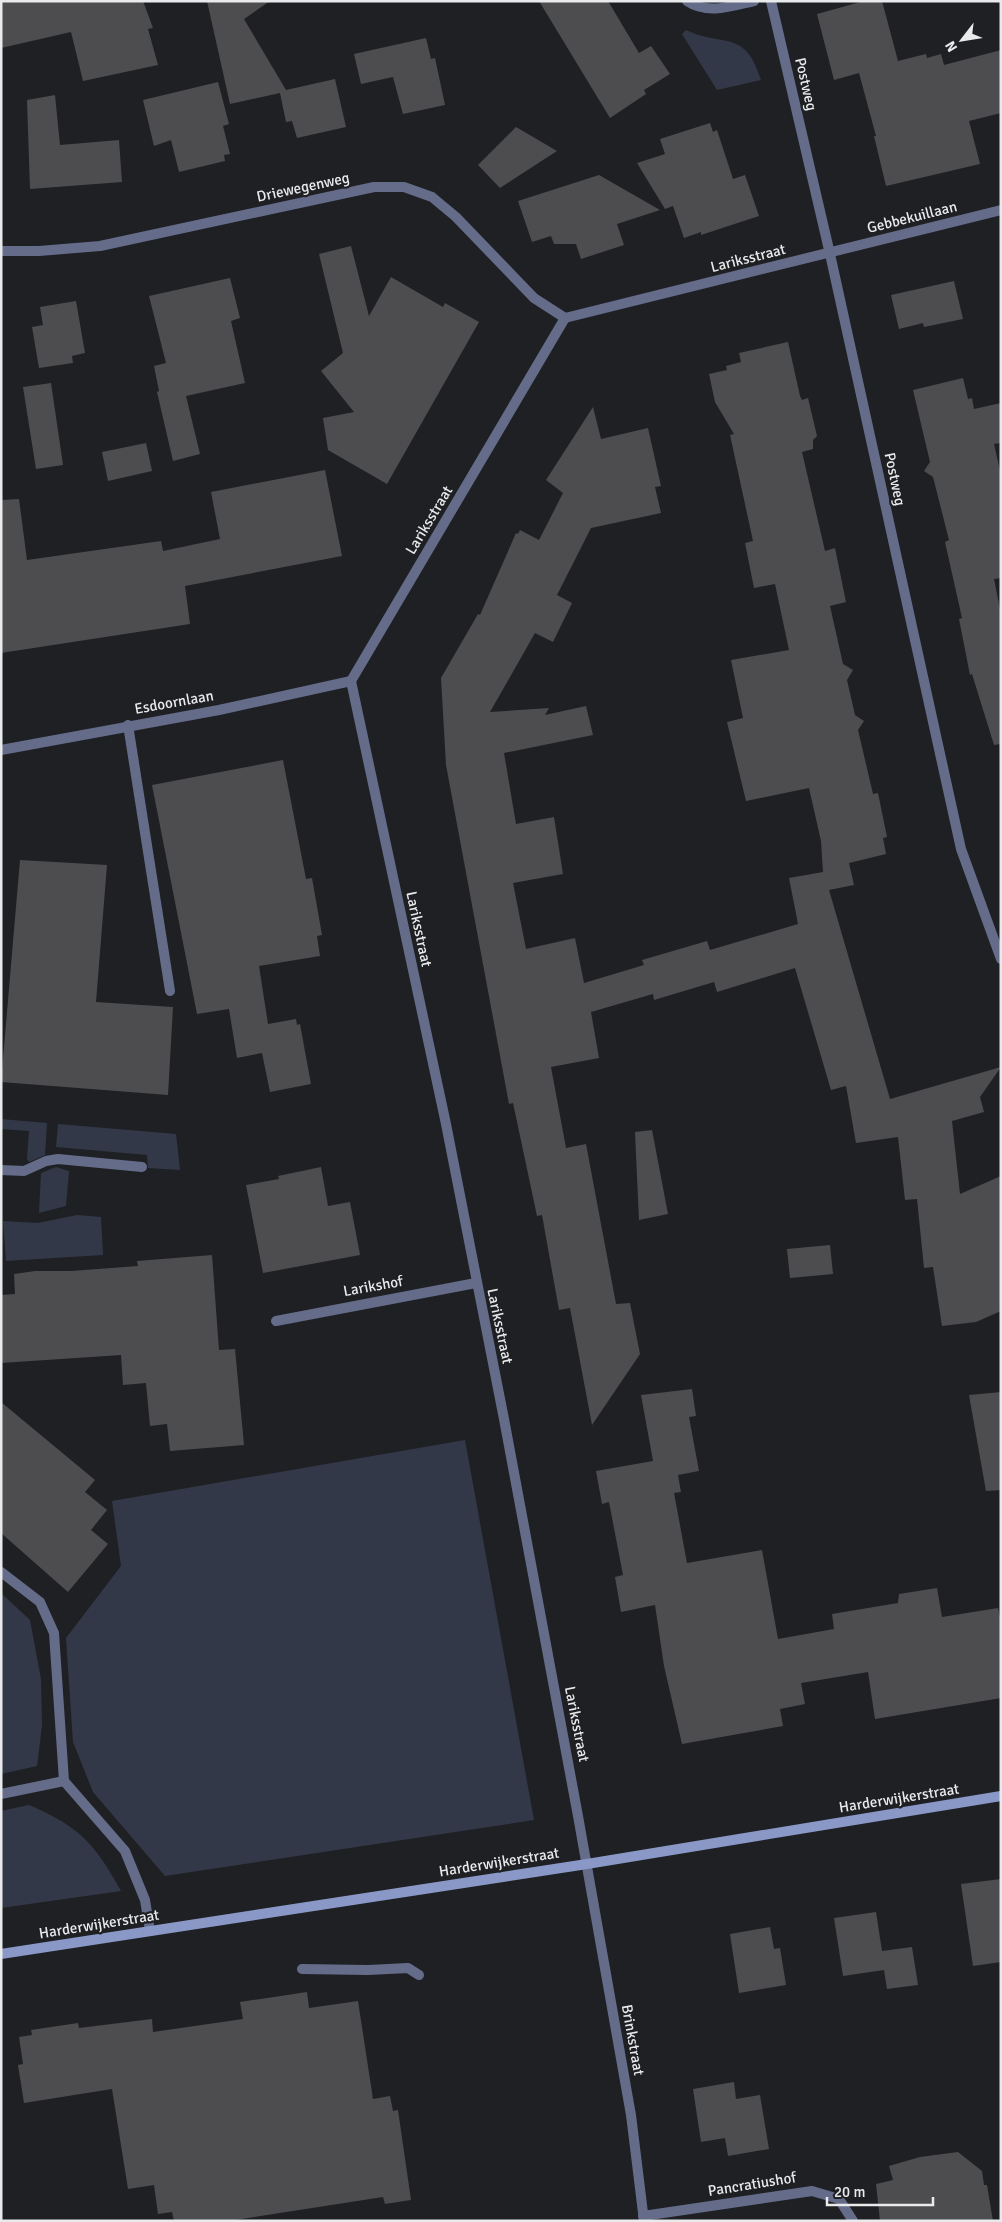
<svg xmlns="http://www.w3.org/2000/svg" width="1002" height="2222" viewBox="0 0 1002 2222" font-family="Signika,sans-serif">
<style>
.green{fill:#333849}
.building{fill:#4d4d50}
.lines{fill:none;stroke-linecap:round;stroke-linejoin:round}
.lane{stroke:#646c8a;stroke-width:10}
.street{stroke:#646c8a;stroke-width:10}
.secondary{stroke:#8a98c7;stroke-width:10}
.labels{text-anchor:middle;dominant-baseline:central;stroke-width:4.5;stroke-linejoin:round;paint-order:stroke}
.street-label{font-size:15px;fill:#e9eaec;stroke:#1f2023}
</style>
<rect width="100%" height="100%" fill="#1f2023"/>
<g class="green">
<path d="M686 30C724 48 745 28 761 80L717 90 682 34Z"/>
<path d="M1 1119 47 1123 45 1155 29 1162 27 1159 29 1131 1 1129Z"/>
<path d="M58 1124 176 1134 180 1170 148 1168 147 1155 56 1147Z"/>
<path d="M56 1167 69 1171 66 1206 39 1213 41 1173Z"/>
<path d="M77 1215 101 1217 103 1255 6 1261 3 1221 38 1223Z"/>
<path d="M465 1440 534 1820 165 1876 93 1792 73 1742 66 1638 121 1566 112 1501Z"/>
<path d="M1 1593 30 1620 41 1679 42 1725 37 1766 1 1774Z"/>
<path d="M29 1805C80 1827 94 1843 121 1891L1 1908V1811Z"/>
</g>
<g class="building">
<path d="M1 1H143L153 28 148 29 158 65 83 81 71 32 1 48Z"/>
<path d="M207 1H270L244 19 286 90 335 79 346 127 297 138 292 121 286 122 280 93 230 104Z"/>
<path d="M539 1H608L639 53 651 46 670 74 644 90 646 94 610 118Z"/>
<path d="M864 1H882L898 61 926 54 927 58 941 54 944 65 1001 50V113L969 121 980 164 886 186 874 136H876L859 73 834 80 817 14Z"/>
<path d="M426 38 431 59 435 58 445 105 403 114 393 77 361 84 354 54Z"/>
<path d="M218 82 229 124 223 126 230 154 224 155 225 161 179 172 171 140 154 146 143 100Z"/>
<path d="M55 95 60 145 119 140 122 182 30 189 27 100Z"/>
<path d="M710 123 713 132 717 130 733 179 745 175 759 216 701 235V232L684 238 673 206 665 209 637 163 665 154 660 139Z"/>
<path d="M516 127 557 151 500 188 478 165Z"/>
<path d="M599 175 660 210 617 224 624 245 581 259 576 244H554L551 236 532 242 518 201Z"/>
<path d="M351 246 369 316 391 277 443 307 445 303 479 322 387 484 328 450 323 418 354 412 321 371 343 353 319 254Z"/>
<path d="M230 278 240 318 231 321 245 383 186 396 200 454 173 461 157 392 159 391 154 366 166 363 149 296Z"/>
<path d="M954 281 963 319 924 327 923 323 899 329 891 295Z"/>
<path d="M76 301 85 353 72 356 73 363 39 368 32 327 43 325 40 307Z"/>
<path d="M788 342 800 396 802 400 808 398 817 436 813 440V449L802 452 825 551 835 548 846 602 830 606 843 664 853 670 847 680 855 715 864 721 858 730 873 794 878 793 887 837 883 838 886 854 849 863 854 885 829 890 890 1099 1001 1067 980 1097 984 1112 952 1121 960 1194 1001 1176V1311L976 1322 942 1326 933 1267 924 1268 917 1199 905 1200 898 1137 856 1143 846 1086 831 1090 795 968 717 992 714 982 654 1000 653 994 591 1012 599 1058 551 1067 566 1148 586 1144 616 1304 630 1303 640 1354 592 1425 570 1308 559 1310 542 1215 537 1216 513 1103 509 1104 446 765 441 678 478 614 480 615 516 533 518 534 520 530 539 540 563 493 546 480 593 407 601 439 648 428 661 486 655 487 661 513 591 528 557 595 572 603 553 642 535 633 490 712 549 708 545 715 586 706 593 735 504 753 516 824 554 817 563 874 513 883 526 949 575 938 584 983 644 965 642 960 707 941 710 950 798 924 789 878 823 872 821 841 809 788 746 801 727 722 743 718 731 660 789 650 775 584 754 588 745 543 753 541 730 435 734 434 715 402 709 374 727 370 726 366 741 362 739 353Z"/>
<path d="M963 378 968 399 972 398 974 409 1001 403V443L994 444 1001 475V578L994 579 1001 614V744L994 745 972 674 970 675 959 619 962 618 945 542 949 540 933 477 924 471 930 462 913 390Z"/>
<path d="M51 383 63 465 36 469 23 387Z"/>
<path d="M146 443 152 471 108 481 102 452Z"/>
<path d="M325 470 342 556 185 586 190 624 1 653V500L19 499 27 560 161 541 163 551 220 539 211 492Z"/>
<path d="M283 760 306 879 312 878 322 935 317 936 320 956 259 966 268 1024 296 1019 297 1025 300 1024 311 1084 270 1092 262 1053 237 1058 229 1009 197 1014 152 785Z"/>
<path d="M20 860 107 865 96 1002 173 1007 168 1095 1 1082Z"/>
<path d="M652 1130 668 1214 639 1220 635 1132Z"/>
<path d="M321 1167 328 1206 350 1202 360 1255 263 1273 246 1185 279 1179 278 1176Z"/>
<path d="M830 1245 833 1274 790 1278 787 1249Z"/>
<path d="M212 1255 219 1350 235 1349 244 1445 170 1451 167 1424 150 1426 146 1383 123 1385 121 1355 1 1363V1295L15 1294 14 1274 35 1271H71L138 1266 137 1261Z"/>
<path d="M692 1389 696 1416 689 1417 699 1471 678 1475 681 1492 674 1493 687 1563 762 1550 778 1639 834 1629 832 1614 898 1603 899 1594 937 1588 942 1617 998 1608 1001 1622V1698L875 1719 868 1672 801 1683 805 1704 780 1709 783 1726 682 1744 664 1666 655 1605 621 1612 615 1577 623 1575 609 1502 602 1504 596 1471 653 1461 641 1395Z"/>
<path d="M1001 1392V1490L986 1491 969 1395Z"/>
<path d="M1 1402 95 1480 85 1492 107 1510 91 1530 108 1544 68 1592 1 1533Z"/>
<path d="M1001 1879V1962L973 1966 961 1884Z"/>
<path d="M876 1912 882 1951 912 1947 918 1985 887 1989 884 1970 843 1976 834 1918Z"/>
<path d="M770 1927 774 1949 780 1948 786 1985 739 1993 730 1934Z"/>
<path d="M307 1992 309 2008 358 2001 373 2099 390 2096 393 2111 398 2110 411 2200 385 2204 383 2197 229 2221H174L172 2212 158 2214 154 2185 128 2189 112 2089 24 2103 18 2065 23 2064 19 2037 32 2035 31 2030 78 2023 79 2028 152 2019 153 2032 243 2019 240 2002Z"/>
<path d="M734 2082 736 2099 760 2095 769 2149 728 2156 725 2138 701 2142 693 2089Z"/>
<path d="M958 2152 982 2171 984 2185H987L993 2221H880L876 2184 893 2180 889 2166 920 2157Z"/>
</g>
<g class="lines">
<g class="lane">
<path d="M128 725 170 991"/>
<path d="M1 1572 40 1602 54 1633 64 1781 125 1851 145 1900 150 1931"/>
<path d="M1 1794 64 1781"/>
<path d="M302 1969 368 1970 408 1968 419 1975"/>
</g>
<g class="street">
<path d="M687 1C708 15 732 6 754 1"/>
<path d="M771 1 830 254 961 849 1001 959"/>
<path d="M1 251H39L100 246 374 187H404L432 197 456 217 534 298 565 318"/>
<path d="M1 750 219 710 351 681"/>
<path d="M1 1170 24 1171 46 1161 58 1159 142 1167"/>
<path d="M276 1321 476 1283"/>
<path d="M643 2216 812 2191 839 2199 853 2221"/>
<path d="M644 2221 631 2115 578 1816 504 1419 446 1124 351 681 565 318 1001 210"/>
</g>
<path class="secondary" d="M1 1954 587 1864 1001 1796"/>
</g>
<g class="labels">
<g class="street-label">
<text transform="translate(806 84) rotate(77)">Postweg</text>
<text transform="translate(303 187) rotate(-12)">Driewegenweg</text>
<text transform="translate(912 217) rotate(-14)">Gebbekuillaan</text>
<text transform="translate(748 258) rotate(-14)">Lariksstraat</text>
<text transform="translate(895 479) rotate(78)">Postweg</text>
<text transform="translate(429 520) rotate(-59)">Lariksstraat</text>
<text transform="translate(174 702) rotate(-10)">Esdoornlaan</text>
<text transform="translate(419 929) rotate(78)">Lariksstraat</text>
<text transform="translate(373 1286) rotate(-10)">Larikshof</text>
<text transform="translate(500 1326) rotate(78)">Lariksstraat</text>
<text transform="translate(577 1724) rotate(79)">Lariksstraat</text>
<text transform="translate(899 1798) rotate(-9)">Harderwijkerstraat</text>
<text transform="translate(499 1862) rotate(-9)">Harderwijkerstraat</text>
<text transform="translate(99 1924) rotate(-9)">Harderwijkerstraat</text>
<text transform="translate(633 2040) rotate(80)">Brinkstraat</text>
<text transform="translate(752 2184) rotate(-9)">Pancratiushof</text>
</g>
</g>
<rect width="1002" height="2222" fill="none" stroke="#e9eaec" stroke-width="5"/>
<g transform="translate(962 40) rotate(239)" stroke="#1f2023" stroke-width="4" paint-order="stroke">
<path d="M0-4L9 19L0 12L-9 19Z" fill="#e9eaec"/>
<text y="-8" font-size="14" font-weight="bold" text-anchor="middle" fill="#e9eaec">N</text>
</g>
<path d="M827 2197v8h106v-8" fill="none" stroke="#e9eaec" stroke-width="2.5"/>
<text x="834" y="2197" font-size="15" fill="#e9eaec" stroke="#1f2023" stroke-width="4" paint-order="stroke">20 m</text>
</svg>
